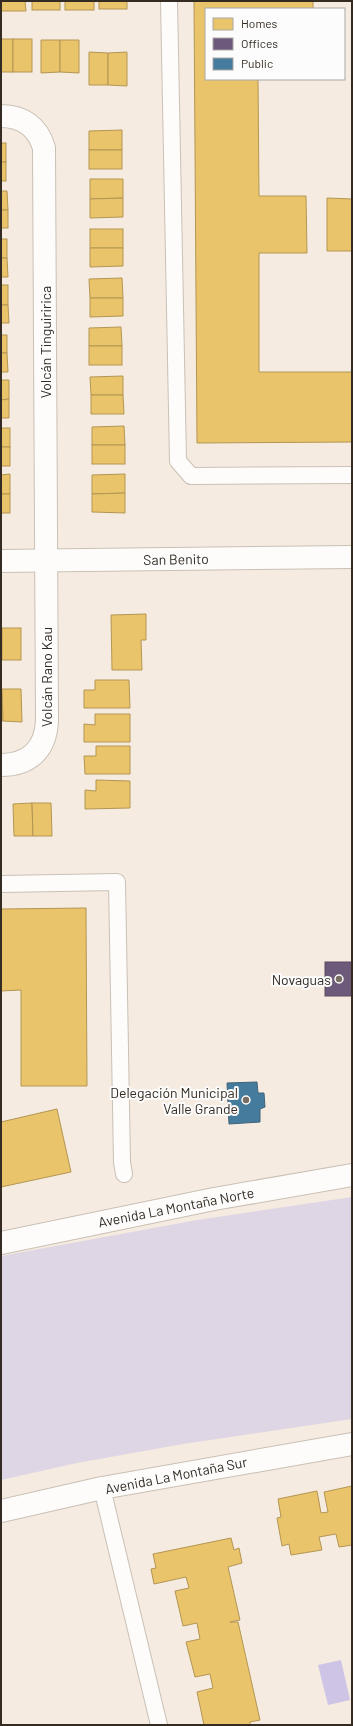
<svg xmlns="http://www.w3.org/2000/svg" width="353" height="1726" viewBox="0 0 353 1726" font-family="Barlow,sans-serif">
<style>
.green{fill:#ded6e4}
.water{fill:#cdc4e6}
.homes{fill:#e9c46a;stroke:#b39654}
.offices{fill:#6d597a;stroke:#5c4b60}
.public{fill:#457b9d;stroke:#406378}
.lines{fill:none;stroke-linecap:round;stroke-linejoin:round}
.service-casing{stroke:#c9c0b6;stroke-width:18}
.minor-casing{stroke:#c9c0b6;stroke-width:24}
.service{stroke:#fefcfa;stroke-width:16}
.minor{stroke:#fefcfa;stroke-width:22}
.poi-dot{fill:#786e64;stroke:#fcfcfc;stroke-width:1.5}
.labels{text-anchor:middle;dominant-baseline:central;stroke-width:4;stroke-linejoin:round;paint-order:stroke}
.street-label{font-size:14px;fill:#342b22;stroke:#fcfcfc}
.poi-label{font-size:14px;fill:#342b22;stroke:#fcfcfc;text-anchor:end}
</style>
<rect width="100%" height="100%" fill="#f6ebe0"/>
<path class="green" d="M352 1197V1419L183 1444 77 1463 1 1480V1256L197 1220Z"/>
<path class="water" d="M341 1660 350 1700 328 1705 318 1665Z"/>
<g class="homes">
<path d="M1 1H25L26 11H1Z"/>
<rect x="32" y="1" width="28" height="9"/>
<rect x="65" y="1" width="29" height="9"/>
<rect x="99" y="1" width="28" height="8"/>
<path d="M194 1H313V9H206V79H258L259 196H306L307 253H259V372H352V442L197 443Z"/>
<rect x="1" y="39" width="12" height="33"/>
<rect x="13" y="39" width="19" height="33"/>
<path d="M41 40H60V72L41 73Z"/>
<path d="M60 40H79V73L60 72Z"/>
<path d="M89 52 108 53V85H89Z"/>
<path d="M127 52V86L108 85V53Z"/>
<path d="M122 130V150H89V131Z"/>
<rect x="1" y="143" width="5" height="19"/>
<rect x="89" y="150" width="33" height="19"/>
<rect x="1" y="162" width="5" height="19"/>
<path d="M90 179H123V198L90 199Z"/>
<path d="M1 191H7L8 210H1Z"/>
<path d="M123 198V217L90 218V199Z"/>
<path d="M327 198 352 199V251H327Z"/>
<rect x="1" y="210" width="7" height="18"/>
<rect x="90" y="229" width="33" height="19"/>
<rect x="1" y="239" width="6" height="19"/>
<path d="M90 248H123V266L90 267Z"/>
<path d="M1 258H7L8 277H1Z"/>
<path d="M122 278 123 298H90L89 279Z"/>
<rect x="1" y="285" width="7" height="20"/>
<path d="M90 298H123V316L90 317Z"/>
<path d="M1 305H8L9 323H1Z"/>
<path d="M121 327 122 346H89V328Z"/>
<rect x="1" y="335" width="6" height="18"/>
<rect x="89" y="346" width="33" height="19"/>
<path d="M1 353H7L8 372H1Z"/>
<path d="M123 376V395H91L90 377Z"/>
<path d="M1 380H9V399L1 400Z"/>
<path d="M91 395H123L124 414H91Z"/>
<path d="M9 399V418H1V400Z"/>
<path d="M124 426 125 445H92V427Z"/>
<rect x="1" y="428" width="9" height="19"/>
<rect x="92" y="445" width="33" height="19"/>
<rect x="1" y="447" width="9" height="19"/>
<path d="M10 474V494H1V475Z"/>
<path d="M125 474V493L92 494V475Z"/>
<path d="M125 493V513L92 512V494Z"/>
<rect x="1" y="494" width="9" height="19"/>
<path d="M146 614V640H141L142 670H112L111 615Z"/>
<rect x="2" y="628" width="19" height="32"/>
<path d="M95 680H129L130 708H84V690H95Z"/>
<path d="M1 689H2L3 721H1Z"/>
<path d="M2 689H21L22 722 3 721Z"/>
<path d="M95 714H130V742H84V724L95 725Z"/>
<path d="M96 746H130V774H85L84 756H96Z"/>
<path d="M96 780 130 781V808L85 809V790L96 791Z"/>
<path d="M32 803 33 836H14L13 804Z"/>
<path d="M32 803H51L52 836H33Z"/>
<path d="M86 908 87 1086H21V990L1 991V909Z"/>
<path d="M57 1109 71 1172 1 1187V1122Z"/>
<path d="M352 1486V1545L339 1547 336 1534 319 1537 322 1550 291 1555 289 1544 282 1546 277 1518 281 1517 278 1499 317 1491 321 1513 328 1512 324 1492Z"/>
<path d="M231 1538 234 1550 239 1548 242 1563 228 1567 240 1620 230 1622H238L260 1720 250 1722V1725H204L197 1692 213 1688 210 1674 195 1677 186 1642 200 1639 197 1623 183 1626 175 1591 189 1588 186 1577 154 1584 151 1569 156 1568 153 1554Z"/>
</g>
<rect class="offices" x="325" y="962" width="27" height="34"/>
<path class="public" d="M257 1082 258 1093H264L265 1107 260 1109V1122L229 1124 227 1083Z"/>
<g class="lines">
<g class="service-casing">
<g id="service">
<path d="M169 1 178 461 191 476 352 475"/>
<path d="M1 884 117 882 122 1162 124 1174"/>
<path d="M102 1488 159 1725"/>
</g>
</g>
<g class="minor-casing">
<g id="minor">
<path d="M1 116C23 116 38 127 44 148L47 720C46 749 30 765 1 765"/>
<path d="M1 561 352 557"/>
<path d="M1 1243 214 1199 352 1175"/>
<path d="M1 1511 102 1488 352 1444"/>
</g>
</g>
<use href="#service" class="service"/>
<use href="#minor" class="minor"/>
</g>
<g class="poi-dot">
<circle cx="339" cy="979" r="4"/>
<circle cx="246" cy="1100" r="4"/>
</g>
<g class="labels">
<g class="street-label">
<text transform="translate(45 342) rotate(-90)">Volcán Tinguiririca</text>
<text transform="translate(176 559) rotate(-1)">San Benito</text>
<text transform="translate(46 677) rotate(-90)">Volcán Rano Kau</text>
<text transform="translate(176 1207) rotate(-11)">Avenida La Montaña Norte</text>
<text transform="translate(176 1475) rotate(-11)">Avenida La Montaña Sur</text>
</g>
<g class="poi-label">
<text x="331" y="979">Novaguas</text>
<text x="238" y="1092">Delegación Municipal<tspan x="238" dy="16">Valle Grande</tspan></text>
</g>
</g>
<rect width="353" height="1726" fill="none" stroke="#342b22" stroke-width="4"/>
<rect x="205" y="8" width="140" height="72" fill="#fcfcfc" stroke="#aca8a5"/>
<rect x="213" y="18" width="20" height="12" fill="#e9c46a" stroke="#aca8a5"/>
<text x="241" y="28" font-size="12" fill="#342b22">Homes</text>
<rect x="213" y="38" width="20" height="12" fill="#6d597a" stroke="#aca8a5"/>
<text x="241" y="48" font-size="12" fill="#342b22">Offices</text>
<rect x="213" y="58" width="20" height="12" fill="#457b9d" stroke="#aca8a5"/>
<text x="241" y="68" font-size="12" fill="#342b22">Public</text>
</svg>
